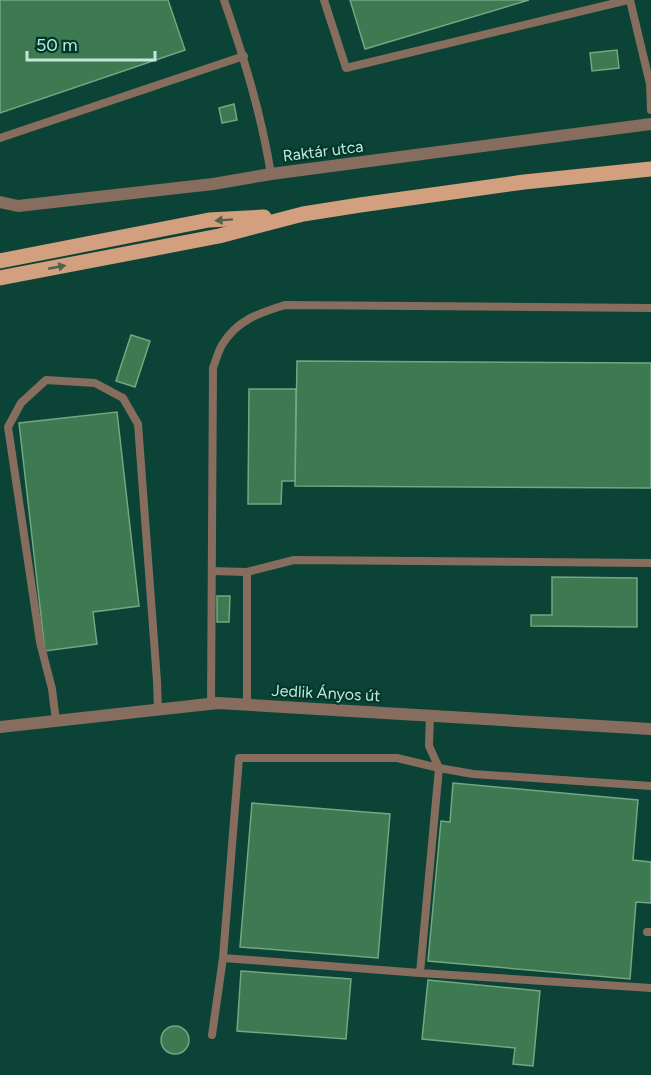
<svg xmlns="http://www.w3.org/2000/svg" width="651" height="1075" viewBox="0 0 651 1075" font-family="Figtree,sans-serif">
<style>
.building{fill:#3d7951;stroke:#74a682;stroke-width:1.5}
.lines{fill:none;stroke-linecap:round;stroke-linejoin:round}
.lane{stroke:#866d5d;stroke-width:8}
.street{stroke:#866d5d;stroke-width:12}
.primary{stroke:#d29f7f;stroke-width:15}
.oneway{fill:#54614d}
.labels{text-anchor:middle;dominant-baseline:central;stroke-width:4.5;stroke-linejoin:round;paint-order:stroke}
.street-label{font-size:16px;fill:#c5e6db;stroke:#00382c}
</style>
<rect width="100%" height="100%" fill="#0b4336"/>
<g class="building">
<path d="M0 0H168L185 50 0 113Z"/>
<path d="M350 0H529L365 49Z"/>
<path d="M617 50 619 68 592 71 590 53Z"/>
<path d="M234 104 237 120 222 123 219 108Z"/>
<path d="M131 335 150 341 135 387 116 381Z"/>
<path d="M297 361 651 363V488L295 486Z"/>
<path d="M249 389H296L295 481H282L281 504H248Z"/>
<path d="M117 412 139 606 93 612 97 644 45 651 19 423Z"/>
<path d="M552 577 637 578V627L531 626V615H552Z"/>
<path d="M217 596H230L229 622H217Z"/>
<path d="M453 783 638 800 633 860 651 862V903L636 902 630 979 428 961 441 821 450 822Z"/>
<path d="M252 803 390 814 378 958 240 947Z"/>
<path d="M241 971 351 979 346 1039 237 1031Z"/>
<path d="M428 980 540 991 533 1066 513 1064 515 1048 422 1039Z"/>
<circle cx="175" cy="1040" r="14"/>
</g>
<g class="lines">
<g class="lane">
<path d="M224 0C244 58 261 113 271 174"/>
<path d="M324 0 346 68 628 0"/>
<path d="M630 0 650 84 651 110"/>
<path d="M0 138 244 56"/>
<path d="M212 571 247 572 294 560 651 563"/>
<path d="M211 704 213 368C216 360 218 352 222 345 237 320 259 313 285 305L651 308"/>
<path d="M247 705V572"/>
<path d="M430 716 429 746 439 768 473 774 651 786"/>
<path d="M56 721 52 689 40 642 8 427 21 403 46 380 95 383 123 398 138 424 157 681 158 710"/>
<path d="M647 932H651"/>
<path d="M420 973 439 768 397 758H239L223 958 420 973 651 988"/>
<path d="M212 1035 223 958"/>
</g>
<g class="street">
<path d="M0 202 18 206 213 184 271 174 651 124"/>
<path d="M0 727 218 703 651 729"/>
</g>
<g class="primary">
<path d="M0 261 209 220 264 217"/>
<path d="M0 278 219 236 303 214 360 205 524 182 651 169"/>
</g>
</g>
<defs><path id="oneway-solid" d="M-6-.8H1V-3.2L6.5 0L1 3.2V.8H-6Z" transform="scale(1.5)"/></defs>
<g class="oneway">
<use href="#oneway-solid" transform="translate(224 220) rotate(176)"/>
<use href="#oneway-solid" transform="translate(57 267) rotate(-11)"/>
</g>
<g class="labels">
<g class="street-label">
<text transform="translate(323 151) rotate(-7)">Raktár utca</text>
<text transform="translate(326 693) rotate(3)">Jedlik Ányos út</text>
</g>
</g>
<path d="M27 51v9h128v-9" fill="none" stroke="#c5e6db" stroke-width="3"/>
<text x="36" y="51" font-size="18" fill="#c5e6db" stroke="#00382c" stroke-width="4.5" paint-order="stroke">50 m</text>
</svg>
